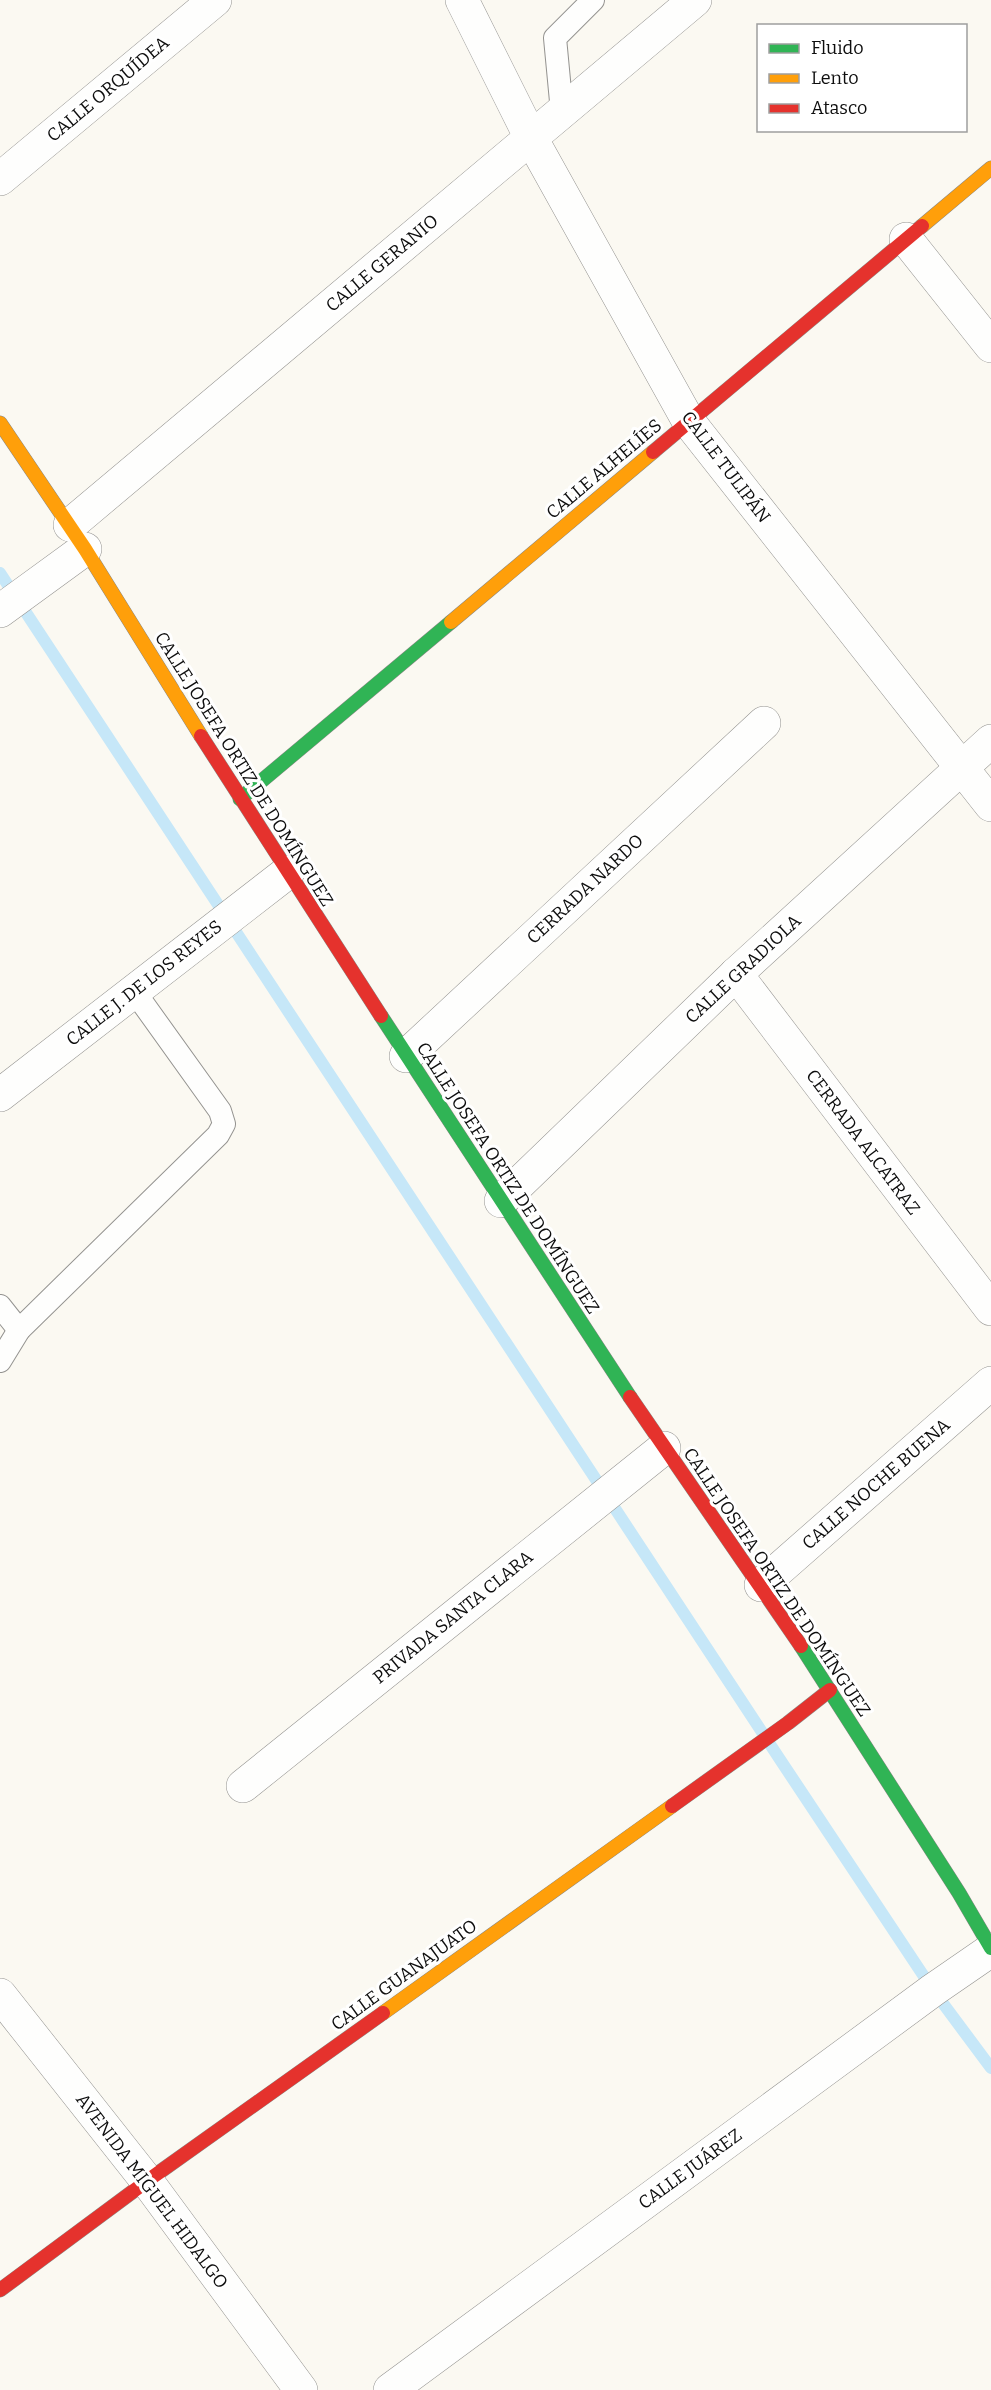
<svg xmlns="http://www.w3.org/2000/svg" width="991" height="2390" viewBox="0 0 991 2390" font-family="Bitter,serif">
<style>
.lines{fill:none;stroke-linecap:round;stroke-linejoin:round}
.stream{stroke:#c6e7f8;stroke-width:12}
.lane-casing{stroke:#949390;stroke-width:24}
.street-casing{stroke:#949390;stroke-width:34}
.fast-casing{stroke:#8b8a87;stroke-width:15}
.slow-casing{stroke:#8b8a87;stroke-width:15}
.jam-casing{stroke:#8b8a87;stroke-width:15}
.lane{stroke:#fefefd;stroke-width:22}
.street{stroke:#fefefd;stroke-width:33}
.fast{stroke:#30b455;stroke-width:14}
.slow{stroke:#ff9f0a;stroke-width:14}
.jam{stroke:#e5322d;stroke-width:14}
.labels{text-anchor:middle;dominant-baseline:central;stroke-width:6;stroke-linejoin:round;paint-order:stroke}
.street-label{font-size:18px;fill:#0d0d0d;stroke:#fff}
</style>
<rect width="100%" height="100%" fill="#fbf9f2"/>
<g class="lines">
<path class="stream" d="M0 573 779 1758 933 1990 991 2068"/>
<g class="lane-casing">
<g id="lane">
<path d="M562 112 555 38 593 0"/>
<path d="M0 1306 19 1330"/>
<path d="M0 1361 19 1330 218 1135 224 1124 220 1111 134 991"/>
</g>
</g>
<g class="street-casing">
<g id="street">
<path d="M462 0 531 138 689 422 991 805"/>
<path d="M0 179 215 0"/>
<path d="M906 239 991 346"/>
<path d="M70 525 695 0"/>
<path d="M0 611 85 549"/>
<path d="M736 974 991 1309"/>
<path d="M406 1056 764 723"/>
<path d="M0 1095 288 872"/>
<path d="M501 1201 736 974 991 741"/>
<path d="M761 1585 991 1383"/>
<path d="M243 1786 664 1448"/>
<path d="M0 1995 147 2181 301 2390"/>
<path d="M390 2390 933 1990 991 1950"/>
</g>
</g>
<g class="fast-casing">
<g id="fast">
<path d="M240 799 451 622"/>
<path d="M381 1016 630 1397"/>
<path d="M801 1646 959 1893 991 1948"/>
</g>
</g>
<g class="slow-casing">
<g id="slow">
<path d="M922 226 991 168"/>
<path d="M0 423 85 549 201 736"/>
<path d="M451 622 653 452"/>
<path d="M383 2013 672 1806"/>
</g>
</g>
<g class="jam-casing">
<g id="jam">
<path d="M653 452 922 226"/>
<path d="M201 736 381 1016"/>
<path d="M630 1397 801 1646"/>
<path d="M672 1806 788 1723 830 1690"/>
<path d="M0 2290 147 2181 383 2013"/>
</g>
</g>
<use href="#lane" class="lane"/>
<use href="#street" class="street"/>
<use href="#fast" class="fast"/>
<use href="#slow" class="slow"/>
<use href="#jam" class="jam"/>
</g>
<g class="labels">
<g class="street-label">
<text transform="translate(108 89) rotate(-40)">CALLE ORQUÍDEA</text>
<text transform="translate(382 263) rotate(-40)">CALLE GERANIO</text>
<text transform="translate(726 467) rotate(53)">CALLE TULIPÁN</text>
<text transform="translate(604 469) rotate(-40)">CALLE ALHELÍES</text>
<text transform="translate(244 769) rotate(58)">CALLE JOSEFA ORTIZ DE DOMÍNGUEZ</text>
<text transform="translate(585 889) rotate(-43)">CERRADA NARDO</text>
<text transform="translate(743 969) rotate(-43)">CALLE GRADIOLA</text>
<text transform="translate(144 983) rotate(-38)">CALLE J. DE LOS REYES</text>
<text transform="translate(863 1142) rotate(53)">CERRADA ALCATRAZ</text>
<text transform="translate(508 1178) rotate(57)">CALLE JOSEFA ORTIZ DE DOMÍNGUEZ</text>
<text transform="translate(876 1484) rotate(-41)">CALLE NOCHE BUENA</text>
<text transform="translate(777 1582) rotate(56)">CALLE JOSEFA ORTIZ DE DOMÍNGUEZ</text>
<text transform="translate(453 1617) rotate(-39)">PRIVADA SANTA CLARA</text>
<text transform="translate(404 1975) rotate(-36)">CALLE GUANAJUATO</text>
<text transform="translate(690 2169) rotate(-36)">CALLE JUÁREZ</text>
<text transform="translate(152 2191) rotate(53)">AVENIDA MIGUEL HIDALGO</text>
</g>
</g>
<rect x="757" y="24" width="210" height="108" fill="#ffffff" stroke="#9e9e9e" stroke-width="1.5"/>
<rect x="769" y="44" width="30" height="9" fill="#30b455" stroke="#9e9e9e" stroke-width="1.5"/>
<text x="811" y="54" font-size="18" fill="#0d0d0d">Fluido</text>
<rect x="769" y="74" width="30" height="9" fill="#ff9f0a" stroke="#9e9e9e" stroke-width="1.5"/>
<text x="811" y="84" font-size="18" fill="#0d0d0d">Lento</text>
<rect x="769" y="104" width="30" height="9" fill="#e5322d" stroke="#9e9e9e" stroke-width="1.5"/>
<text x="811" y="114" font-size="18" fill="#0d0d0d">Atasco</text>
</svg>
